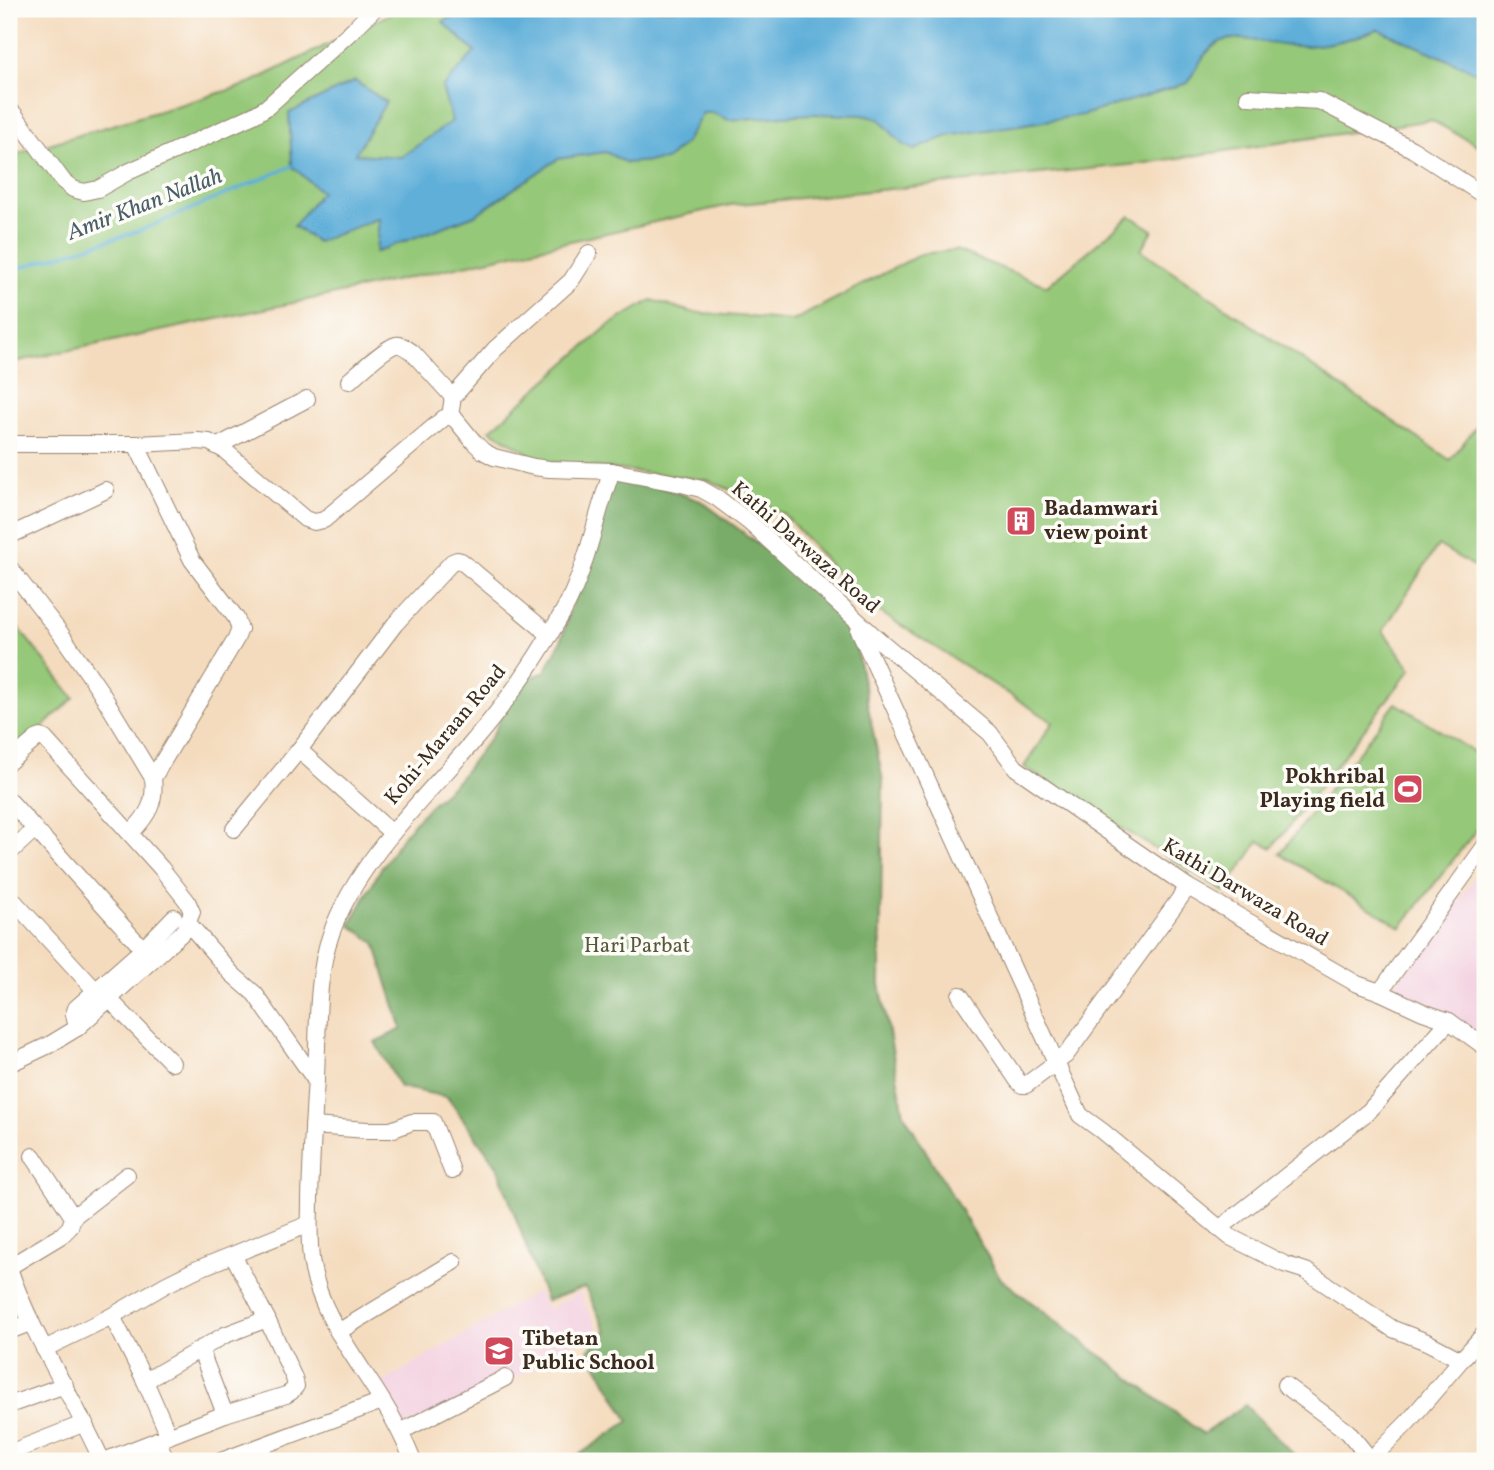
<svg xmlns="http://www.w3.org/2000/svg" width="1494" height="1470" viewBox="0 0 1494 1470" font-family="Vollkorn,serif">
<style>
.built{fill:#f3cfe0}
.green{fill:#95c878;stroke:#68794b;stroke-width:2}
.forest{fill:#78ac68;stroke:#5a6b43;stroke-width:2}
.water{fill:#5eafd9;stroke:#4c6c7c;stroke-width:2}
.lines{fill:none;stroke-linecap:round;stroke-linejoin:round}
.stream{stroke:#5eafd9;stroke-width:3.5}
.minor-casing{stroke:#98826e;stroke-width:18}
.minor{stroke:#fff;stroke-width:16}
.labels{text-anchor:middle;dominant-baseline:central;stroke-width:7;stroke-linejoin:round;paint-order:stroke}
.poi-label{font-size:21px;font-weight:bold;fill:#3b2a1e;stroke:#fdfcf7;text-anchor:start}
.street-label{font-size:21px;fill:#3b2a1e;stroke:#fdfcf7}
.park-label{font-size:21px;fill:#565939;stroke:#fdfcf7}
.water-label{font-size:23px;font-style:italic;fill:#495f69;stroke:#fdfcf7}
</style>
<rect width="100%" height="100%" fill="#fdfcf7"/>
<filter id="ink" filterUnits="userSpaceOnUse"><feTurbulence type="fractalNoise" baseFrequency=".0143" numOctaves="2"/><feDisplacementMap in="SourceGraphic" scale="14" xChannelSelector="R" yChannelSelector="G"/><feConvolveMatrix kernelMatrix="1 2 1 2 8 2 1 2 1" color-interpolation-filters="sRGB"/></filter>
<filter id="wash" filterUnits="userSpaceOnUse"><feTurbulence type="fractalNoise" baseFrequency=".00686" numOctaves="4" result="noise"/><feDisplacementMap in="SourceGraphic" scale="28" xChannelSelector="R" yChannelSelector="G"/><feGaussianBlur stdDeviation="1.57" result="paint"/><feColorMatrix in="noise" values="0 0 0 0 0 0 0 0 0 0 0 0 0 0 0 0 0 1.4 0 .05"/><feComposite in="paint" operator="in"/></filter>
<g filter="url(#wash)">
<rect width="100%" height="100%" fill="#f4dbbe"/>
<g class="built">
<path d="M1485 862V1042L1461 1022 1392 989 1434 936Z"/>
<path d="M537 1291 548 1309 579 1292 599 1331 511 1381 401 1427 378 1385Z"/>
</g>
<g class="green">
<path d="M396 9H1485V149L1431 120 1139 164 730 205 354 290 9 363V156L246 85 386 16Z"/>
<path d="M1130 216 1153 230 1141 250 1450 460 1479 423 1485 427V573L1438 545 1383 631 1411 669 1272 848 1259 841 1224 892 1024 767 1053 722 861 600 784 514 708 480 542 461 490 430 609 325 652 300 691 312 793 321 921 254 956 250 1047 286Z"/>
<path d="M9 616 74 698 9 758Z"/>
<path d="M1396 703 1485 759V819L1401 927 1280 854Z"/>
</g>
<path class="forest" d="M612 471 701 501 849 612 883 781 880 984 904 1114 1001 1279 1203 1434 1245 1405 1300 1461H570L629 1421 588 1350 606 1331 585 1287 546 1301 497 1166 447 1097 400 1087 375 1042 402 1029 375 943 350 925 380 870 405 833 429 806 458 780 493 734 518 683 545 672 561 641Z"/>
<path class="water" d="M464 9H1485V76L1378 29C1349 41 1313 49 1282 45 1262 43 1241 35 1222 41 1208 46 1194 70 1188 83L1083 115 948 136 914 150 902 144 879 119 862 115 810 114 729 120 713 113H703L685 143 666 160 626 163 606 152 558 159 475 215 376 252 379 218 317 242 294 226 321 192 292 166 289 113 355 81 386 102 355 154 401 157 452 121 442 88 475 52 443 22Z"/>
<g class="lines">
<path class="stream" d="M9 271 142 230 292 166"/>
</g>
</g>
<g filter="url(#ink)">
<g class="lines">
<g class="minor-casing">
<g id="minor">
<path d="M1248 97 1319 101 1412 149 1485 196"/>
<path d="M14 114 63 181 73 189 84 192 98 189 128 172 254 115 267 107 356 27 374 9"/>
<path d="M349 381C358 373 386 347 396 345 402 344 407 349 412 352L453 397"/>
<path d="M450 416 453 397 495 349 571 281 589 253"/>
<path d="M9 444H136L198 441 209 442 224 450 305 519 314 522 324 520 444 418 450 416 456 420 473 441 483 451 494 457 534 467 549 469 612 471 682 484 701 489 717 498 749 522 873 635 990 733 1016 768 1188 887 1357 984 1380 992 1423 1012 1449 1021 1485 1047"/>
<path d="M136 444 192 560 236 618 240 629 236 639 153 778"/>
<path d="M218 446 307 399"/>
<path d="M9 536 106 490"/>
<path d="M9 567 61 634 99 689 153 778C156 803 148 815 131 833"/>
<path d="M859 630 1080 1115 1102 1131 1230 1237 1284 1264 1306 1271 1393 1329 1427 1342 1461 1360 1485 1333"/>
<path d="M299 750 392 833"/>
<path d="M9 762 36 739 41 737 45 739 161 868 187 901 192 912 184 931 77 1028 49 1045 9 1064"/>
<path d="M9 800 143 949"/>
<path d="M234 829 299 750 395 624 452 562 457 560 461 561 550 635"/>
<path d="M9 853 35 829"/>
<path d="M9 896 96 991"/>
<path d="M188 923 232 974 255 994 316 1081"/>
<path d="M1380 992 1485 846"/>
<path d="M960 995 1018 1081 1022 1085H1026L1066 1055 1188 887"/>
<path d="M110 1000 172 1063"/>
<path d="M77 1028 74 1014 76 1008 143 949 174 917"/>
<path d="M313 1126 367 1130H391L412 1122H433L452 1171"/>
<path d="M73 1217 127 1175"/>
<path d="M1219 1229 1369 1111 1449 1021"/>
<path d="M9 1267 62 1235 70 1227 73 1217 33 1156"/>
<path d="M9 1268C32 1336 73 1396 102 1461"/>
<path d="M112 1316 145 1381 169 1436"/>
<path d="M9 1331 30 1323"/>
<path d="M338 1332 454 1262"/>
<path d="M44 1349 112 1316 165 1285 195 1270 309 1224"/>
<path d="M200 1349 225 1414"/>
<path d="M145 1381 225 1335 267 1319"/>
<path d="M1285 1385 1348 1432 1371 1460"/>
<path d="M9 1405 65 1385"/>
<path d="M400 1432 505 1378"/>
<path d="M157 1440 167 1461"/>
<path d="M9 1453 85 1423"/>
<path d="M104 1461 225 1414 286 1395 291 1392 296 1386 294 1378 267 1319 233 1255"/>
<path d="M221 1461 382 1401"/>
<path d="M413 1461C405 1441 395 1421 383 1402 357 1359 321 1317 312 1265 308 1244 310 1221 310 1199 311 1164 313 1129 315 1094 319 1044 314 981 331 934 356 863 422 800 471 744 506 704 537 658 563 612 587 569 595 517 612 471"/>
<path d="M1371 1461 1379 1451 1408 1422 1461 1360"/>
</g>
</g>
<use href="#minor" class="minor"/>
</g>
</g>
<defs>
<g id="building-square" transform="scale(1.575)"><rect x="-9" y="-9" width="18" height="18" rx="4" fill="#d1495b" stroke="#fdfcf7"/><path d="M-4-6H4V6H1V3H-1V6H-4ZM-2.5-4.3h1.7v1.8h-1.7ZM.8-4.3h1.7v1.8H.8ZM-2.5-1h1.7V.8h-1.7ZM.8-1h1.7V.8H.8Z" fill="#fff"/></g>
<g id="stadium-square" transform="scale(1.575)"><rect x="-9" y="-9" width="18" height="18" rx="4" fill="#d1495b" stroke="#fdfcf7"/><path d="M0-5a6.5 5 0 1 0 0 10a6.5 5 0 1 0 0-10ZM-3.5-1.8h7v3.6h-7Z" fill="#fff"/></g>
<g id="school-square" transform="scale(1.575)"><rect x="-9" y="-9" width="18" height="18" rx="4" fill="#d1495b" stroke="#fdfcf7"/><path d="M0-5L7-2L0 1L-7-2ZM-4 1L0 2.5L4 1V4Q0 6-4 4Z" fill="#fff"/></g>
</defs>
<g fill-rule="evenodd">
<use href="#building-square" x="1021" y="521"/>
<use href="#stadium-square" x="1408" y="789"/>
<use href="#school-square" x="499" y="1351"/>
</g>
<g class="labels">
<g class="poi-label">
<text x="1044" y="509">Badamwari<tspan x="1044" dy="24">view point</tspan></text>
<text x="1385" y="777" text-anchor="end">Pokhribal<tspan x="1385" dy="24">Playing field</tspan></text>
<text x="522" y="1339">Tibetan<tspan x="522" dy="24">Public School</tspan></text>
</g>
<g class="street-label">
<text transform="translate(805 548) rotate(41)">Kathi Darwaza Road</text>
<text transform="translate(446 735) rotate(-50)">Kohi-Maraan Road</text>
<text transform="translate(1245 893) rotate(31)">Kathi Darwaza Road</text>
</g>
<g class="park-label">
<text x="637" y="946">Hari Parbat</text>
</g>
<g class="water-label">
<text transform="translate(145 205) rotate(-21)">Amir Khan Nallah</text>
</g>
</g>
<rect width="1494" height="1470" fill="none" stroke="#fdfcf7" stroke-width="35"/>
</svg>
